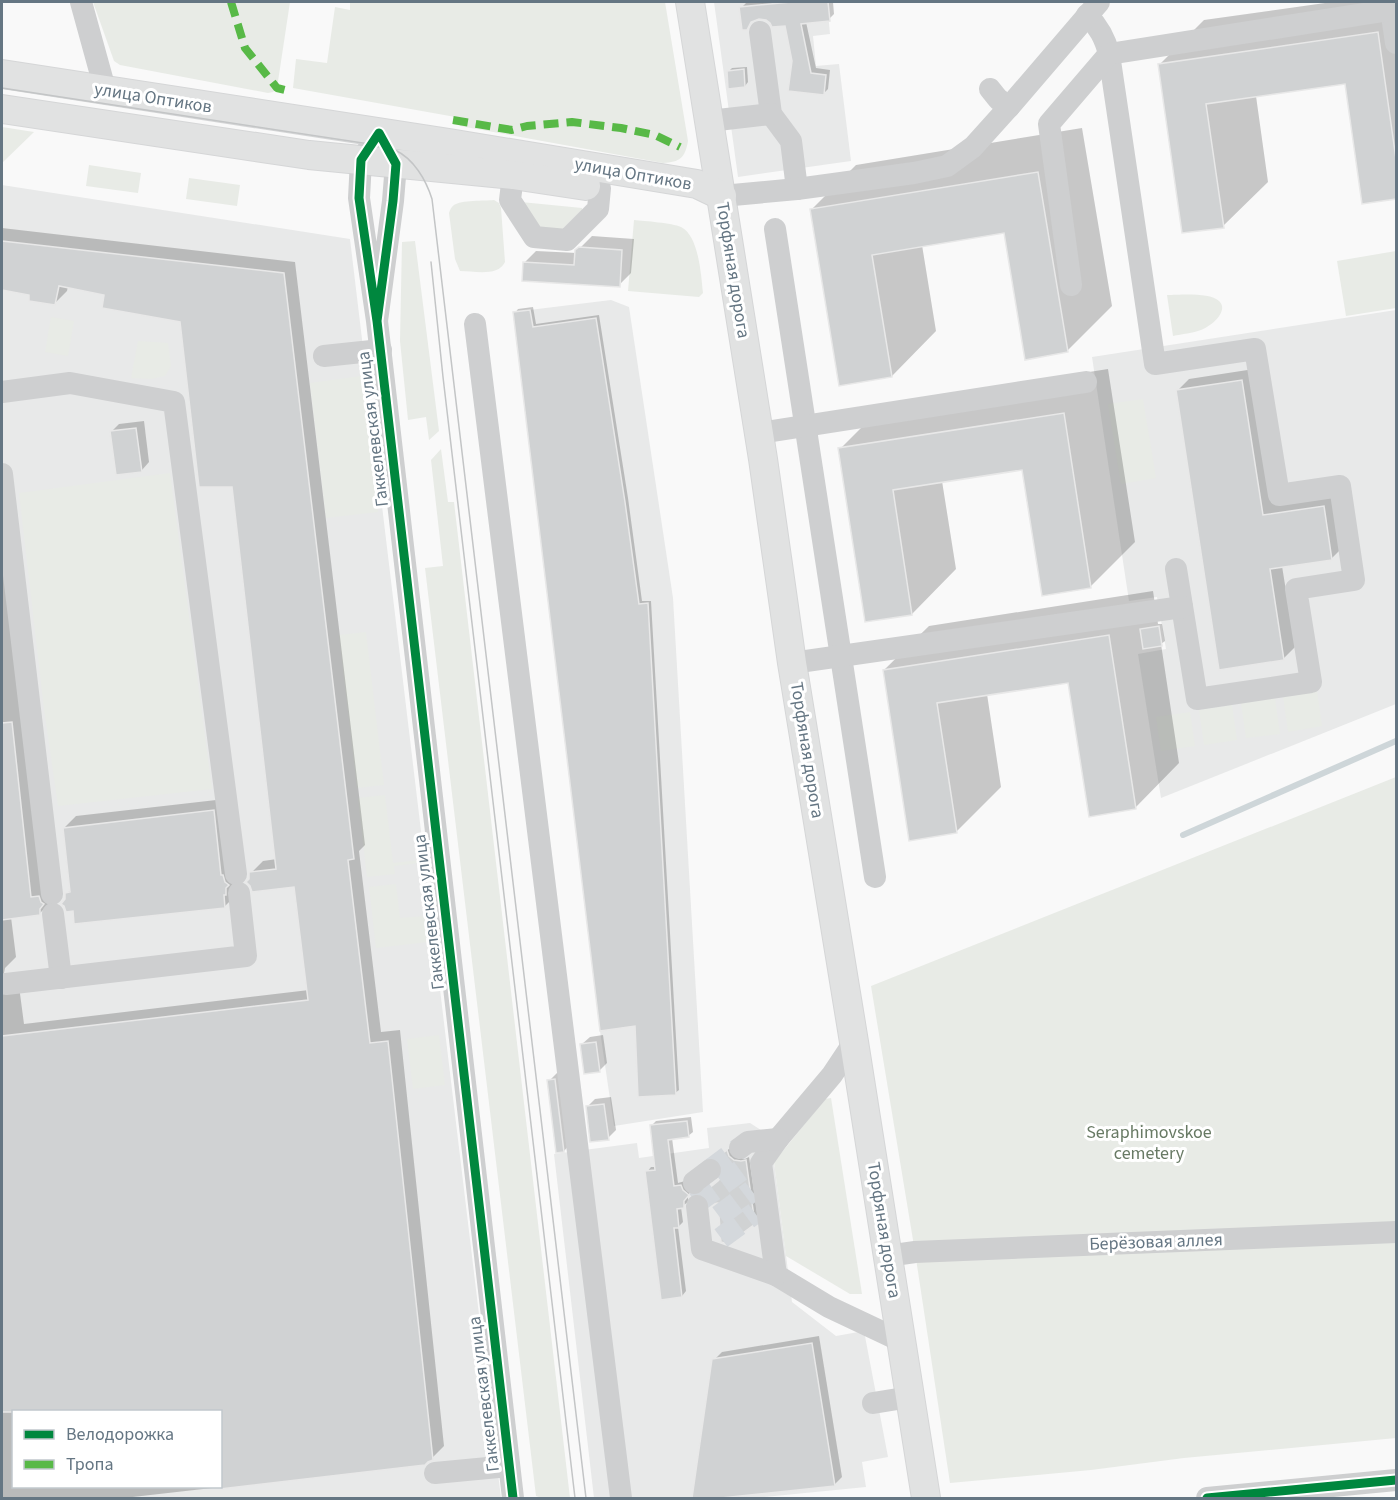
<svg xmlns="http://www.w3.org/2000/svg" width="1398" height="1500" viewBox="0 0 1398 1500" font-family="'Source Sans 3',sans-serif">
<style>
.built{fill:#e8e9e9;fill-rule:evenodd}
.green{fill:#e8ebe6}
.shadow{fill:#0003;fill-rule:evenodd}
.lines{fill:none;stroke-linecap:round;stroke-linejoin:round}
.stream{stroke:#ced6d9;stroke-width:6}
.building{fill:#d0d2d3;stroke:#e8e8e8;stroke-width:1.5}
.minor-tunnel{stroke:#d4d8dc;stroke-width:22;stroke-dasharray:22 11;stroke-linecap:butt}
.major-casing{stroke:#d5d6d7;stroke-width:30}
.minor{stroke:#cecfd0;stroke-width:22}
.major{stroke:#e1e2e2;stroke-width:28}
.tram{stroke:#c3c5c6;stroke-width:1.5}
.quiet{stroke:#58b947;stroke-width:8;stroke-dasharray:15 8;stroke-linecap:butt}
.cycleway-casing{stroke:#fff;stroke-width:13}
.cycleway{stroke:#00873e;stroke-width:9}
.labels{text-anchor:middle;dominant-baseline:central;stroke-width:6;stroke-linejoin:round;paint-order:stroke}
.street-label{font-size:18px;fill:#657683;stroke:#fff}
.park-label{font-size:18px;fill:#687a64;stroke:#fff}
</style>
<rect width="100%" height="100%" fill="#f9f9f9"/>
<g class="built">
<path d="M714 2H827L830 34 813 36 816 66 839 64 851 161 738 177Z"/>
<path d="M2 185 350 239 501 1498H2ZM14 1412H220V1486H14Z"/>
<path d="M611 300 629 307 673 598 703 1112 614 1126 600 1031 513 312Z"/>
<path d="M1396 310V704L1161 798 1138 654 1166 649 1157 597 1129 601 1092 357Z"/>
<path d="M750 1123 764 1132 774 1162 792 1302 836 1336 864 1331 888 1457 862 1462 866 1487 755 1498H594L554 1154 637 1143 639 1158 709 1148 707 1128Z"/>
</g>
<g class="green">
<path d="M93 2H290L277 88 273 92 268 93 120 65 114 61Z"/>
<path d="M350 2H665L688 141C685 158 680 162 663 163L460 126 461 118 293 88 296 59 327 63 335 7 350 10Z"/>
<path d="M2 127 34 132 2 163Z"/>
<path d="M89 165 141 173 138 193 86 186Z"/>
<path d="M189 178 240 185 237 206 186 199Z"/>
<path d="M494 200 499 203 501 208 505 262C498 277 474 271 460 271L455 259 449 213C450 210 451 207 454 205 461 200 484 201 494 200Z"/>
<path d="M521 202 582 208V214L564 234 537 232Z"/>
<path d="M634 220C645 221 672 223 681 227 699 236 701 275 703 293L699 297 628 291Z"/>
<path d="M415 241 439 431 429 440 426 417 408 420 400 341 402 242Z"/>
<path d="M1396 251V308L1346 316 1337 261Z"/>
<path d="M1167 295C1179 295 1210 292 1219 301 1230 311 1210 327 1201 330 1193 333 1182 334 1173 336Z"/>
<path d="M51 317 74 321 68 356 45 352Z"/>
<path d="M138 341 168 343 171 366 165 376 151 379 131 378Z"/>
<path d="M361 376 378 512 326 518 310 383Z"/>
<path d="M1143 399 1156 478 1121 484 1108 404Z"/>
<path d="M441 449 448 502H454L570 1498C559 1499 546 1500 536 1496L425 568 443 566 431 460Z"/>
<path d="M170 473 212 789 58 806 44 709 19 493Z"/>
<path d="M366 632 384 785 357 788 339 635Z"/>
<path d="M1317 691 1322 726 1288 732 1283 696Z"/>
<path d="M1275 698 1280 734 1246 738 1241 703Z"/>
<path d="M1232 705 1237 740 1204 745 1199 710Z"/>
<path d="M1190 712 1195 746 1161 751 1156 717Z"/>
<path d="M1396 777V1438L1184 1458 1091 1470 950 1483 915 1252 871 986Z"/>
<path d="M385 795 393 863 419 860V863L394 866 395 874 367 877 358 798Z"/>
<path d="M396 884 400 918 425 916 428 942 376 948 369 887Z"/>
<path d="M439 1035 445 1085 413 1089 407 1039Z"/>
<path d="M831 1098 862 1294H850L786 1256 774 1162 825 1099Z"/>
</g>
<g class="shadow">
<path d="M760 2H833L834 14 829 19 806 22 816 68 830 70 828 89 823 94 794 61 786 24 766 18 754 19 746 28 741 8 746 3Z"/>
<path d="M1332 2H1396V198L1364 203 1346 83 1256 96 1268 182 1223 226 1160 64 1204 20Z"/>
<path d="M747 67 748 82 745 86 728 72 732 68Z"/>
<path d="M1082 128 1112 306 1067 351 1006 231 922 245 936 331 892 376 811 210 856 165Z"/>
<path d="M2 228 295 262 365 845 359 851 381 1032 400 1030 444 1446 432 1458 424 1464 124 1498H3L2 1488V510L51 902 39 914 11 917 16 957 5 968 4 973 19 986 24 1024 309 990 295 885 251 873 263 861 277 859 233 486 181 320 106 294 68 286 67 291 55 303 31 294 2 289ZM14 1412H220V1486H14Z"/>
<path d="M592 236 634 239 631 273 619 285 524 263 536 251 577 253V251Z"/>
<path d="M533 307 536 324 599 315 628 498 642 601H651L679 1090 675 1093 636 1025 515 313 518 309Z"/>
<path d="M1108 369 1135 542 1090 587 1024 468 942 481 956 569 912 614 840 449 885 404Z"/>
<path d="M1254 369 1275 504 1336 495 1344 546 1332 558 1282 566 1295 647 1283 659 1177 391 1189 379Z"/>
<path d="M144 421 149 462 142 470 111 432 119 424Z"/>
<path d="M1153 591 1158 624H1162L1165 641 1161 644 1179 763 1135 808 1070 682 987 694 1001 787 956 832 884 670 929 626Z"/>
<path d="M225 799 236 895 224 907 74 910 66 899 67 894 71 889 64 828 76 816Z"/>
<path d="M603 1035 607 1063 600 1070 582 1044 590 1037Z"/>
<path d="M563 1072 571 1143 564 1151 549 1081 557 1073Z"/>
<path d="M611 1097 616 1130 608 1138 587 1107 595 1099Z"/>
<path d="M691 1117 693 1132 688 1136 672 1138 678 1183 685 1181 692 1190 688 1195V1202L681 1207 683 1222 678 1227 686 1291 682 1296 647 1172 651 1167H656L651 1126 656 1121Z"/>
<path d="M730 1148 738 1157 745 1159 749 1157 758 1219 754 1222 721 1179 725 1168 722 1155Z"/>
<path d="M819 1336 842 1477 834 1485 707 1498H694L714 1360 722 1352Z"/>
</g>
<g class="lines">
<path class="stream" d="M1183 835 1396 741"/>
</g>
<g class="building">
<path d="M791 2H828L830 21 801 24 811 73 826 75 824 95 788 91 792 61 785 26 772 27 770 23 766 20 759 19 751 22 747 30H742L739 7Z"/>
<path d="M1378 32 1396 159V199L1362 204 1345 84 1206 104 1224 228 1182 233 1158 64Z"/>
<path d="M744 69 745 87 728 89 727 71Z"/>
<path d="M1038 172 1068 352 1025 360 1004 233 872 255 892 377 839 386 810 209Z"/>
<path d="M2 241 284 273 354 859 348 860 370 1043 388 1041 433 1460 428 1462 425 1465 220 1489V1412H2V1036L308 1000 294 887 252 892 250 886 246 882 249 879V872L276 869 232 487H199L180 322 102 308 104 295 59 286 55 305 29 301V295L2 290Z"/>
<path d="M579 247 622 250 620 287 522 281 523 262 574 265 575 250Z"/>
<path d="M530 310 533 327 596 318 625 502 639 604 648 603 676 1095 638 1097 635 1026 600 1031 513 312Z"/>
<path d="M1242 380 1263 515 1324 506 1332 560 1270 569 1284 660 1219 670 1176 390Z"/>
<path d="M1064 413 1091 588 1042 596 1022 470 893 490 912 615 865 622 838 448Z"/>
<path d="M136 428 142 472 116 475 110 431Z"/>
<path d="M1159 626 1162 646 1143 649 1140 629Z"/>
<path d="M1109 635 1136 809 1089 817 1068 683 937 703 957 833 909 841 883 670Z"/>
<path d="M12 722 31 897 39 896 41 902 44 904 40 909V915L2 920V723Z"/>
<path d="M214 810 221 875H223L225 882 229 885 226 888V895H224L225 908 74 924 73 911 66 912 64 906 61 904 65 899V893L70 892 63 828Z"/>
<path d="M596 1042 600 1072 584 1074 580 1044Z"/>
<path d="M555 1079 564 1152 556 1153 547 1080Z"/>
<path d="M604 1104 609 1140 590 1142 586 1106Z"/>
<path d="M687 1121 689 1137 668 1140 674 1186 681 1185 683 1190 689 1195 684 1201V1208L677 1209 679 1228H674L682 1297 661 1300 645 1171 655 1170 650 1125Z"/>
<path d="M727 1150 729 1156 734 1160 741 1161 746 1160 755 1224 728 1244 721 1242 718 1203 710 1204 707 1198 702 1194 718 1181 722 1176 723 1168 721 1162 717 1158Z"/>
<path d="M812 1343 835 1486 721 1498H692L712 1359Z"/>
</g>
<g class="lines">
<g class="minor-tunnel">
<path d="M710 1170 740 1148"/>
<path d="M696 1203 747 1166"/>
<path d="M719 1216 752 1191"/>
<path d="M721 1238 755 1213"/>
</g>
<g class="major-casing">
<g id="major">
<path d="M690 2 763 459 792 663 854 1042 926 1498"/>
<path d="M2 74 449 143 697 184 722 196"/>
<path d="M2 109 309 155 513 175 586 186"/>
</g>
</g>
<g class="minor">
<path d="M81 2 103 82V90"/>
<path d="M1391 9 1396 43"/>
<path d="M1087 15C1099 27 1105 38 1109 54L1155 364 1255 349 1279 495 1340 486 1354 580 1296 589 1311 682 1197 699 1176 569"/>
<path d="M760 32 771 114 791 141 797 189"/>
<path d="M990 89 998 99 1009 107"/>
<path d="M709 121 771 114"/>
<path d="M513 175 510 200 534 237 567 240 598 209 600 188"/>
<path d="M722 196 797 189 914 173 947 166 973 147 1009 107 1099 2"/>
<path d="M775 229 875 877"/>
<path d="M1071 285 1049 124 1109 54 1396 9"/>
<path d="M377 321 393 201 396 164 379 133 361 160 359 198 377 321 513 1498"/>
<path d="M475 324 621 1498"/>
<path d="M324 356 381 350"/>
<path d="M2 392 70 383 174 402 236 874"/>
<path d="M759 433 1086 382"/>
<path d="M2 474 52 894"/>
<path d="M792 663 1182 607"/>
<path d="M53 914 61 978"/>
<path d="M6 984 246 956 239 893"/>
<path d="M854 1042 832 1075 778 1139 761 1163 776 1275 829 1307 901 1341"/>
<path d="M740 1148 748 1142 778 1139"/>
<path d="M694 1183V1182L710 1170"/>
<path d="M697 1206 702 1249 776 1275"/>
<path d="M887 1256 915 1252 1396 1232"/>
<path d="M873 1403 910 1397"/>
<path d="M435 1473 509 1466"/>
<path d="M1207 1498 1396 1480"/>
</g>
<use href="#major" class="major"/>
<g class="tram">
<path d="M2 88 376 145C382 146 390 147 395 150 414 159 426 180 432 199L586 1498"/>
<path d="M431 262 443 377 575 1498"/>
</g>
<g class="quiet">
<path d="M231 2 245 48 277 88 285 90"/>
<path d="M453 120 512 130 527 126 572 122 621 128 655 135 680 147"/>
</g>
<g class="cycleway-casing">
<g id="cycleway">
<path d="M377 321 393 201 396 164 379 133 361 160 359 198 377 321 513 1498"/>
<path d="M1207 1498 1396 1480"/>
</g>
</g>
<use href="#cycleway" class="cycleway"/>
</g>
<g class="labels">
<g class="street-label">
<text transform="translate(153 98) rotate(9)">улица Оптиков</text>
<text transform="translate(633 174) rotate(10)">улица Оптиков</text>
<text transform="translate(733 270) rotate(81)">Торфяная дорога</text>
<text transform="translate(373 429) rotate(-97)">Гаккелевская улица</text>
<text transform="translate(807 750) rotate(81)">Торфяная дорога</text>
<text transform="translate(429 912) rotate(-97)">Гаккелевская улица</text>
<text transform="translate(884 1230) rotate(81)">Торфяная дорога</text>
<text transform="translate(1156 1242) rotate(-2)">Берёзовая аллея</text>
<text transform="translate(484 1394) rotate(-97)">Гаккелевская улица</text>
</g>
<g class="park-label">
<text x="1149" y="1132">Seraphimovskoe<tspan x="1149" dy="21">cemetery</tspan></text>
</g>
</g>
<rect width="1398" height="1500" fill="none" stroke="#657683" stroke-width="6"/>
<rect x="12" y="1410" width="210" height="78" fill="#ffffff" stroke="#c1c8cd" stroke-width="1.5"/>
<rect x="24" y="1430" width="30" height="9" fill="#00873e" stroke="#c1c8cd" stroke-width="1.5"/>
<text x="66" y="1440" font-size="18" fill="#657683">Велодорожка</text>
<rect x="24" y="1460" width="30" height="9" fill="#58b947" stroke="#c1c8cd" stroke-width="1.5"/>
<text x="66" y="1470" font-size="18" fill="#657683">Тропа</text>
</svg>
